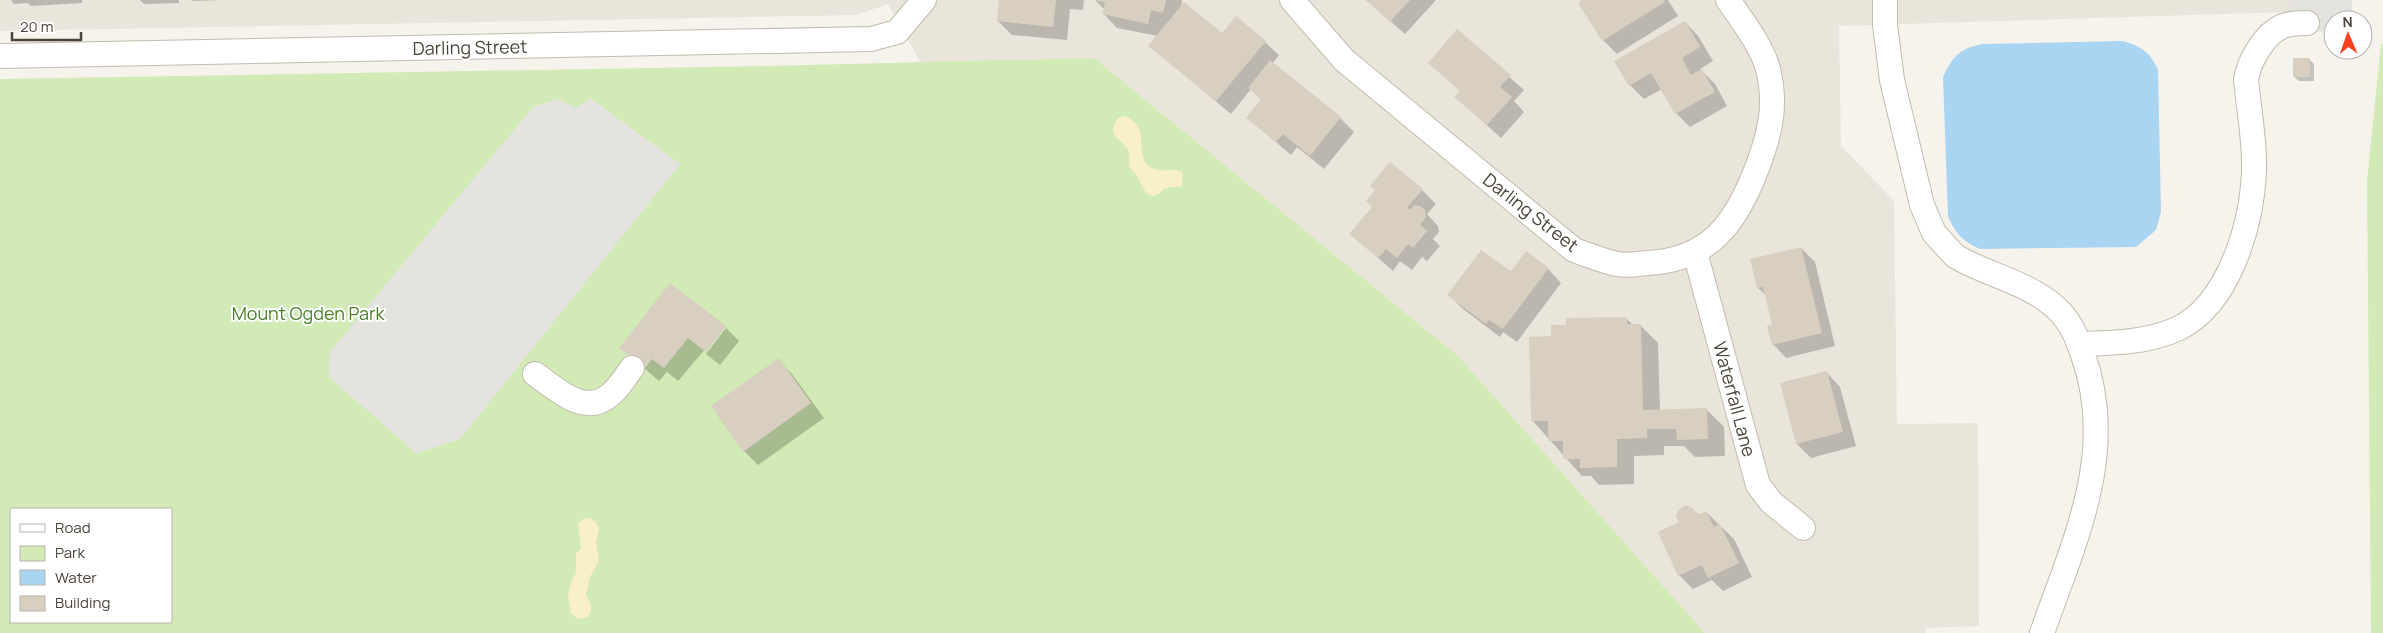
<svg xmlns="http://www.w3.org/2000/svg" width="2383" height="633" viewBox="0 0 2383 633" font-family="Manrope,sans-serif">
<style>
.residential{fill:#eae5da}
.green{fill:#d2eab5;fill-rule:evenodd}
.sand{fill:#f9efc9}
.parking{fill:#e5e3e0}
.water{fill:#a9d4f2}
.shadow{fill:#0003}
.building{fill:#d8cfc1}
.lines{fill:none;stroke-linecap:round;stroke-linejoin:round}
.minor-casing{stroke:#c2bbae;stroke-width:26}
.minor{stroke:#fff;stroke-width:24}
.labels{text-anchor:middle;dominant-baseline:central;stroke-width:4;stroke-linejoin:round;paint-order:stroke}
.street-label{font-size:18px;fill:#4b4439;stroke:#fff}
.park-label{font-size:18px;fill:#4a7f2a;stroke:#fff}
</style>
<rect width="100%" height="100%" fill="#f6f3ec"/>
<path class="residential" d="M0 0H2289V12L1839 26 1841 146 1894 201 1897 424 1978 423 1979 626 1926 628V633H1705L1458 356 1094 58 921 63 888 4 856 15 0 31Z"/>
<g class="green">
<path d="M2381 44H2383V633H2371L2367 181Z"/>
<path d="M1094 58 1458 356 1705 633H0V79L766 66ZM11 509H171V622H11Z"/>
</g>
<g class="sand">
<path d="M1124 116C1154 127 1131 156 1152 168 1161 173 1173 168 1183 172L1182 186 1165 188 1159 194 1153 196 1146 193 1136 174 1129 167C1130 161 1130 155 1128 150 1122 137 1105 138 1118 118Z"/>
<path d="M590 518 595 521 599 528 596 543 599 561 590 577 586 594 591 605V612L587 617 578 619 571 613 568 595 571 582 576 573V554L581 548 578 524 583 519Z"/>
</g>
<g class="parking">
<path d="M2289 0H2352V20H2333V31L2289 33Z"/>
<path d="M590 98 680 164 460 439 416 453 329 377 330 352 533 107 558 99 576 108Z"/>
</g>
<path class="water" d="M2123 41C2142 47 2150 52 2158 70L2161 212 2156 230 2136 247 1980 249C1962 241 1955 233 1948 216L1943 77C1953 56 1959 49 1982 44Z"/>
<g class="shadow">
<path d="M11 0H82V3L31 6 28 3 14 4Z"/>
<path d="M140 0H179V3L144 4Z"/>
<path d="M192 0H222L193 1Z"/>
<path d="M1000 0H1084L1083 10 1070 9 1067 40 1012 35 998 21Z"/>
<path d="M1095 0H1182L1181 8 1222 35 1265 42 1279 55 1272 64 1340 118 1354 132 1324 169 1297 147 1291 155 1248 118 1262 100 1251 89 1231 114 1150 46 1158 36 1117 28 1104 14 1105 10Z"/>
<path d="M1366 0H1436L1405 34Z"/>
<path d="M1585 0H1668L1678 16 1617 54 1603 40Z"/>
<path d="M1685 22 1698 36 1713 61 1700 69 1715 84 1727 106 1690 127 1676 113 1662 89 1644 99 1630 85Z"/>
<path d="M1457 31 1524 90 1514 101 1524 112 1501 138 1456 97 1461 92 1430 63Z"/>
<path d="M2309 59 2314 64V81H2299L2294 77Z"/>
<path d="M1422 190 1436 204 1427 214 1438 226 1439 232 1433 239 1440 246 1427 261 1422 257 1412 270 1400 261 1393 271 1351 234Z"/>
<path d="M1801 248 1815 262 1835 346 1786 358 1773 344 1774 326 1766 295 1758 288Z"/>
<path d="M1548 269 1561 283 1517 342 1503 332 1500 337 1463 309 1449 295 1511 273Z"/>
<path d="M1626 318 1633 325H1640L1658 343 1660 411 1707 410 1724 427 1725 456 1695 457 1684 446H1664V455L1634 456V484L1599 485 1591 476H1582L1532 420 1552 337Z"/>
<path d="M724 327 678 381 667 372 659 381 621 348Z"/>
<path d="M726 328 739 341 720 365 706 354Z"/>
<path d="M778 360 792 374 824 418 758 465 744 451Z"/>
<path d="M1827 373 1840 387 1856 446 1811 458 1797 444 1782 384Z"/>
<path d="M1693 510 1699 515 1706 512 1734 539 1752 577 1723 591 1712 580 1693 589 1679 575 1681 523Z"/>
</g>
<g class="building">
<path d="M999 0H1056L1053 27 997 21Z"/>
<path d="M1095 0H1166L1163 13 1151 10 1148 24 1102 14 1105 3Z"/>
<path d="M1366 0H1410L1390 22Z"/>
<path d="M1582 0H1664L1665 2 1602 41 1578 3Z"/>
<path d="M1184 2 1222 33 1236 16 1266 41 1216 101 1148 46Z"/>
<path d="M1685 21 1700 47 1682 58 1691 75 1702 69 1715 92 1675 114 1651 73 1629 86 1614 61Z"/>
<path d="M1457 29 1511 75 1500 87 1512 97 1487 125 1454 97 1460 91 1428 63Z"/>
<rect x="2293" y="58" width="17" height="19"/>
<path d="M1270 60 1341 117 1310 156 1283 134 1276 142 1246 118 1261 99 1248 88Z"/>
<path d="M1390 162 1423 189 1407 208 1410 210 1414 205 1420 206 1425 210 1426 217 1420 225 1427 231 1413 248 1408 244 1397 258 1386 249 1378 258 1349 234 1372 207 1366 201 1375 190 1370 186Z"/>
<path d="M1801 247 1822 333 1772 345 1767 326 1772 325 1763 287 1757 288 1750 259Z"/>
<path d="M1481 250 1511 271 1526 251 1549 268 1503 329 1489 320 1486 324 1447 295Z"/>
<path d="M670 283 726 326 706 352 688 338 664 368 652 359 645 368 619 348Z"/>
<path d="M1627 317V324H1641L1643 410 1707 408 1708 439 1677 440 1676 429H1647V438L1617 439V467L1580 468V459H1563V441H1548V421H1531L1529 337 1551 336V325H1566V318Z"/>
<path d="M779 358 811 403 743 452 711 406Z"/>
<path d="M1827 371 1843 432 1796 444 1780 383Z"/>
<path d="M1686 505 1694 509 1697 515 1706 511 1714 527 1720 524 1739 563 1708 578 1702 565 1678 576 1658 532 1679 522 1676 516 1679 509Z"/>
</g>
<g class="lines">
<g class="minor-casing">
<g id="minor">
<path d="M1292 0 1344 60 1574 250C1588 255 1603 261 1617 264 1626 266 1638 264 1647 263 1710 260 1736 223 1757 168 1770 134 1777 106 1768 69 1762 46 1741 19 1728 0"/>
<path d="M1885 0V25L1892 80 1922 205 1934 233 1955 256C1987 275 2027 282 2055 307 2070 320 2077 337 2083 355 2118 452 2074 542 2042 633"/>
<path d="M0 56 871 39 897 32 924 0"/>
<path d="M1695 252 1758 485 1771 502 1803 528"/>
<path d="M2079 344C2112 343 2146 343 2177 329 2229 305 2252 224 2254 171 2255 141 2249 111 2246 80 2249 61 2264 34 2283 26 2291 23 2299 23 2307 23"/>
<path d="M535 374C557 389 584 417 610 395 619 388 625 377 632 368"/>
</g>
</g>
<use href="#minor" class="minor"/>
</g>
<g class="labels">
<g class="street-label">
<text transform="translate(470 47) rotate(-1)">Darling Street</text>
<text transform="translate(1531 212) rotate(38)">Darling Street</text>
<text transform="translate(1735 399) rotate(75)">Waterfall Lane</text>
</g>
<g class="park-label">
<text x="308" y="313">Mount Ogden Park</text>
</g>
</g>
<rect x="10" y="508" width="162" height="115" fill="#ffffff" stroke="#b7b4b0"/>
<rect x="20" y="524" width="25" height="8" fill="#ffffff" stroke="#b7b4b0"/>
<text x="55" y="533" font-size="15" fill="#4b4439">Road</text>
<rect x="20" y="546" width="25" height="15" fill="#d2eab5" stroke="#b7b4b0"/>
<text x="55" y="558" font-size="15" fill="#4b4439">Park</text>
<rect x="20" y="570" width="25" height="15" fill="#a9d4f2" stroke="#b7b4b0"/>
<text x="55" y="583" font-size="15" fill="#4b4439">Water</text>
<rect x="20" y="596" width="25" height="15" fill="#d8cfc1" stroke="#b7b4b0"/>
<text x="55" y="608" font-size="15" fill="#4b4439">Building</text>
<g transform="translate(2348 35) rotate(358)"><circle r="24" fill="#ffffff" stroke="#b7b4b0"/>
<path d="M0-4L9 19L0 12L-9 19Z" fill="#fc3f1d"/>
<text y="-8" font-size="14" font-weight="bold" text-anchor="middle" fill="#4b4439">N</text>
</g>
<path d="M12 32v8h69v-8" fill="none" stroke="#4b4439" stroke-width="2.5"/>
<text x="20" y="32" font-size="15" fill="#4b4439" stroke="#ffffff" stroke-width="4" paint-order="stroke">20 m</text>
</svg>
